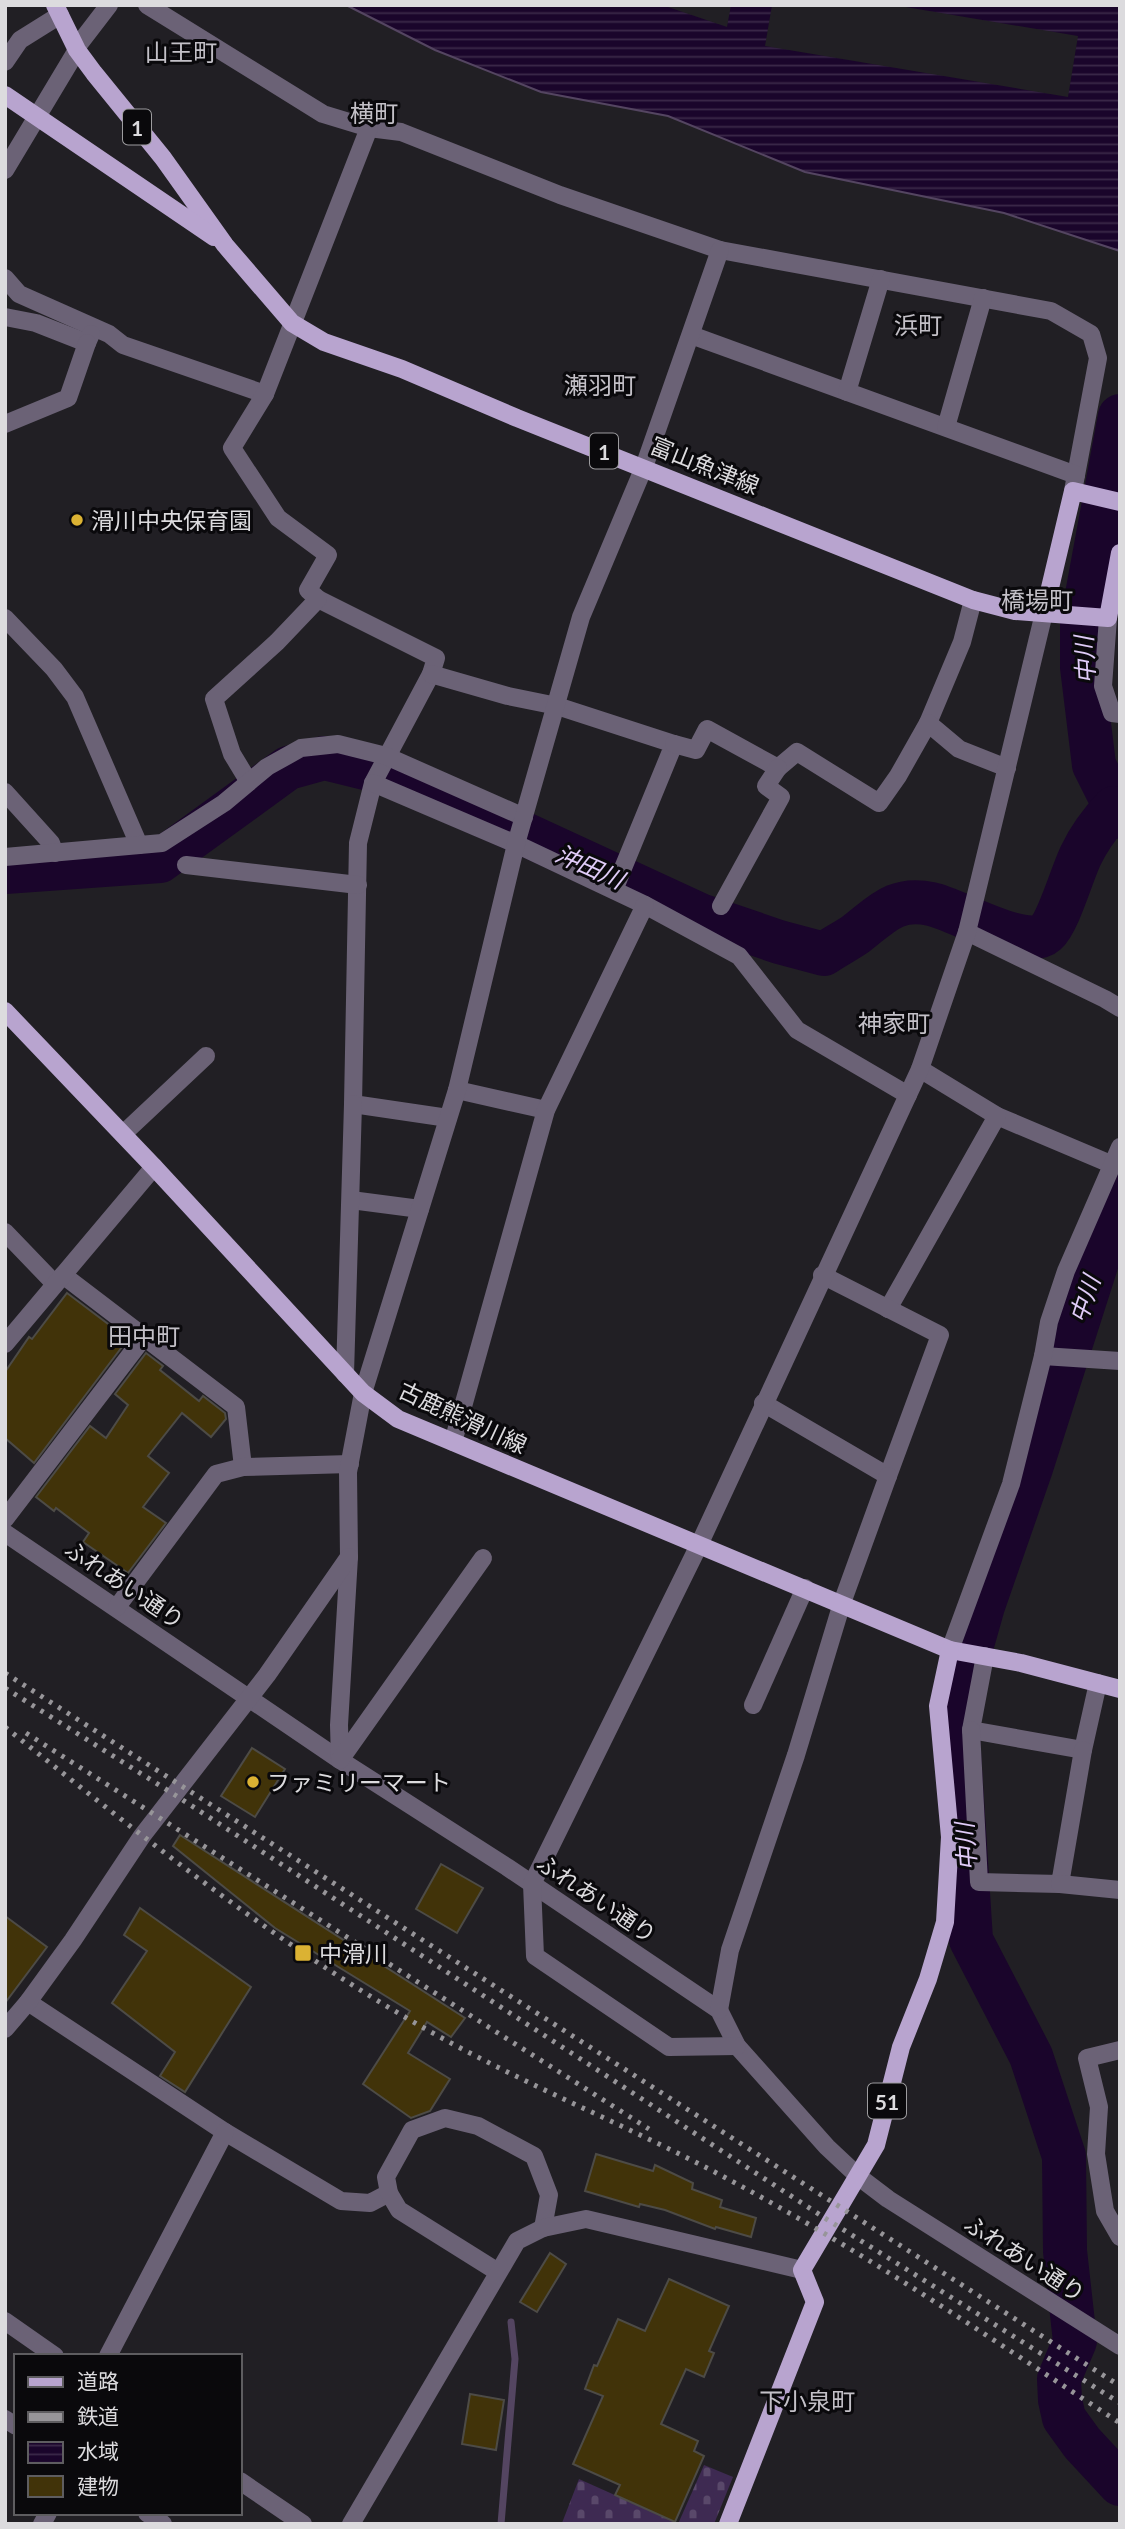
<svg xmlns="http://www.w3.org/2000/svg" width="1125" height="2529" viewBox="0 0 1125 2529" font-family="Lato,'Noto Sans JP',sans-serif">
<style>
.cemetery{fill:url(#cemetery-stones)}
.water{fill:url(#water-rules);stroke:#544561;stroke-width:2}
.pier{fill:#211f24}
.lines{fill:none;stroke-linecap:round;stroke-linejoin:round}
.stream{stroke:#544561;stroke-width:7}
.river{stroke:#1a052b;stroke-width:44}
.building{fill:#413309;stroke:#4d4b46;stroke-width:2}
.minor{stroke:#6b6276;stroke-width:18}
.major{stroke:#b8a4cf;stroke-width:18}
.rail{stroke:#979599;stroke-width:5;stroke-dasharray:3.5 7;stroke-linecap:butt}
.poi-dot{fill:#dbb233;stroke:#0a090c;stroke-width:2.5}
.labels{text-anchor:middle;dominant-baseline:central;stroke-width:6;stroke-linejoin:round;paint-order:stroke}
.shield{fill:#0a090c;stroke:#9d9c9f;stroke-width:2}
.shield-label{font-size:21px;font-weight:bold;fill:#dcdbde}
.street-label{font-size:23px;fill:#dcdbde;stroke:#0a090c}
.poi-label{font-size:23px;fill:#dcdbde;stroke:#0a090c;text-anchor:start}
.neighbourhood-label{font-size:24px;fill:#c3c0c7;stroke:#0a090c}
.water-label{font-size:24px;font-style:italic;fill:#e0ccf8;stroke:#0a090c}
</style>
<defs>
<pattern id="cemetery-stones" width="16" height="16" patternUnits="userSpaceOnUse" patternTransform="scale(1.75)"><rect width="16" height="16" fill="#3e2a52"/><path d="M2 7V4a2 2 0 0 1 4 0v3zM10 15v-3a2 2 0 0 1 4 0v3z" fill="#59486a"/></pattern>
<pattern id="water-rules" width="6" height="5" patternUnits="userSpaceOnUse" patternTransform="scale(1.75)"><rect width="6" height="5" fill="#1a052b"/><path d="M0 2.5h6" fill="none" stroke="#3b2949"/></pattern>
</defs>
<rect width="100%" height="100%" fill="#211f24"/>
<g class="cemetery">
<path d="M704 2465 733 2477 714 2524H678Z"/>
<path d="M579 2479 675 2522 677 2524H564L562 2523Z"/>
</g>
<path class="water" d="M346 5H1120V251L1004 213 805 172 668 116 541 92 435 50Z"/>
<g class="pier">
<path d="M662 5H731L727 27Z"/>
<path d="M772 5H894L1078 36 1068 97 765 46Z"/>
</g>
<g class="lines">
<path class="stream" d="M501 2524 515 2359 511 2322"/>
<g class="river">
<path d="M1120 416 1082 622V667L1094 765 1120 817"/>
<path d="M5 872 160 861 288 768 324 758 385 773 505 825 700 915 779 942 824 954C834 947 846 941 856 934 881 915 895 896 931 904 956 909 1026 951 1046 933 1059 921 1072 873 1081 855 1089 838 1101 822 1114 808"/>
<path d="M1120 1190 1031 1468 983 1606 966 1666 957 1721 971 1940 1031 2056 1064 2156 1065 2251 1075 2341 1059 2379 1060 2400 1064 2418 1082 2443 1120 2484"/>
</g>
</g>
<g class="building">
<path d="M67 1293 128 1339 34 1463 5 1438V1372L29 1337 32 1339Z"/>
<path d="M146 1353 163 1366 160 1370 199 1401 203 1396 225 1413 226 1419 211 1437 182 1413 148 1456 169 1473 143 1507 166 1523 128 1573 83 1542 89 1533 56 1508 54 1511 36 1497 90 1426 106 1438 128 1405 115 1394Z"/>
<path d="M252 1748 285 1769 255 1817 221 1796Z"/>
<path d="M180 1835 465 2018 451 2037 427 2022 408 2053 450 2079 430 2111 411 2118 363 2084 410 2011 275 1928 173 1846Z"/>
<path d="M441 1864 483 1888 457 1933 416 1909Z"/>
<path d="M140 1908 251 1987 185 2092 160 2076 175 2052 112 2003 147 1951 124 1935Z"/>
<path d="M5 1916 47 1947 5 2003Z"/>
<path d="M596 2154 653 2171 655 2165 693 2183 692 2189 722 2200 720 2207 756 2218 751 2237 716 2227 715 2229 665 2210 640 2204 639 2207 585 2191Z"/>
<path d="M550 2253 566 2264 537 2312 520 2302Z"/>
<path d="M669 2279 729 2306 709 2351 714 2353 704 2377 686 2369 661 2424 698 2441 694 2451 704 2456 675 2522 615 2495 620 2485 573 2464 603 2396 585 2389 594 2365 597 2366 618 2319 645 2331Z"/>
<path d="M470 2394 504 2400 496 2450 462 2444Z"/>
</g>
<g class="lines">
<g class="minor">
<path d="M147 5 323 114 369 128 401 132 560 195 720 250 1051 311 1091 334 1098 358 1073 491"/>
<path d="M76 48 109 5"/>
<path d="M5 62 20 40 60 15"/>
<path d="M5 170 77 50"/>
<path d="M5 278 19 294 109 334 123 345 265 394"/>
<path d="M5 317 36 323 87 343 91 334"/>
<path d="M691 335 1076 475"/>
<path d="M847 392 881 279"/>
<path d="M5 424 68 398 87 343"/>
<path d="M946 427 983 298"/>
<path d="M318 599 436 658 431 674 373 783 358 843 353 1104 448 1118"/>
<path d="M5 618 54 669 75 697 139 845"/>
<path d="M1108 618 1103 686 1112 713 1120 714"/>
<path d="M431 674 508 696 557 706 674 744 614 890"/>
<path d="M928 723 962 642 973 600"/>
<path d="M674 744 696 750 707 729 778 768 797 752 879 803 898 776 928 723 959 749 1007 768"/>
<path d="M249 782 232 754 214 699 277 642 318 599 308 590 328 555 278 518 232 448 265 394 369 128"/>
<path d="M373 783 516 844 645 905 739 956 797 1030 908 1095"/>
<path d="M5 792 51 843 55 853"/>
<path d="M5 857 162 843 224 803 267 767 301 748 338 744 386 756 524 817"/>
<path d="M186 865 358 885"/>
<path d="M721 906 781 797 766 786 778 768"/>
<path d="M967 932 1105 999 1120 1008"/>
<path d="M457 1090 546 1110"/>
<path d="M997 1116 1113 1165"/>
<path d="M123 1134 206 1056"/>
<path d="M351 1200 420 1209"/>
<path d="M5 1232 55 1284"/>
<path d="M63 1275 236 1407 243 1467"/>
<path d="M888 1309 997 1116 920 1069"/>
<path d="M5 1344 154 1167"/>
<path d="M1043 1356 1120 1361"/>
<path d="M345 1374 353 1104"/>
<path d="M763 1403 888 1476 940 1335 822 1275"/>
<path d="M453 1442 546 1110 645 905"/>
<path d="M5 1519 144 1337"/>
<path d="M5 1533 340 1760 507 1867 719 2010 737 2046 827 2147 859 2177 888 2199 1120 2346"/>
<path d="M117 1607 216 1474 243 1467 350 1464"/>
<path d="M950 1650 1011 1484 1043 1356 1049 1322 1066 1271 1120 1147"/>
<path d="M985 1656 971 1730 1083 1750 1098 1683"/>
<path d="M753 1705 805 1588"/>
<path d="M971 1730 979 1882 1060 1884 1083 1750"/>
<path d="M340 1760 339 1725 349 1557 348 1472 363 1393 457 1090 516 844 581 617 644 467 720 250"/>
<path d="M340 1760 483 1558"/>
<path d="M1060 1884 1120 1890"/>
<path d="M28 2002 225 2132 341 2201 370 2203 389 2193"/>
<path d="M719 2010 730 1950 796 1755 842 1603 888 1476"/>
<path d="M5 2029 28 2002 73 1940 142 1836 267 1675 349 1557"/>
<path d="M737 2046 669 2047 535 1956 532 1884 699 1545 920 1069 967 932 1044 613"/>
<path d="M1120 2050 1087 2058 1099 2107 1096 2154 1105 2211 1120 2237"/>
<path d="M498 2272 399 2210 389 2193 386 2177 412 2130 445 2118 478 2126 534 2156 549 2195 543 2228"/>
<path d="M5 2321 55 2356"/>
<path d="M108 2356 225 2132"/>
<path d="M5 2419 16 2426"/>
<path d="M240 2481 303 2524"/>
<path d="M147 2513 163 2524"/>
<path d="M42 2524 48 2513"/>
<path d="M351 2524 517 2241 543 2228 586 2219 802 2270"/>
</g>
<g class="major">
<path d="M55 5 77 50 94 73 163 158 225 245 292 323 324 342 402 369 517 418 973 600 1015 611 1108 618 1120 553"/>
<path d="M5 95 214 237"/>
<path d="M1044 613 1073 491 1120 502"/>
<path d="M5 1011 154 1167 363 1393 398 1419 950 1650 1021 1663 1120 1689"/>
<path d="M728 2524 815 2302 802 2270 876 2145 901 2047 928 1979 945 1922 950 1837 938 1706 950 1650"/>
</g>
<g class="rail">
<path d="M5 1673 1120 2386"/>
<path d="M5 1688 175 1795 831 2222 1120 2403"/>
<path d="M5 1727C139 1834 274 1943 424 2028 522 2084 627 2125 726 2178 863 2251 990 2338 1120 2423"/>
<path d="M26 1733 649 2129"/>
</g>
</g>
<g class="poi-dot">
<circle cx="77" cy="520" r="7"/>
<circle cx="253" cy="1782" r="7"/>
<rect x="294" y="1944" width="18" height="18" rx="3.5"/>
</g>
<g class="labels">
<g class="shield">
<rect x="123" y="109.5" width="28" height="35" rx="5"/>
<rect x="590" y="433.5" width="28" height="35" rx="5"/>
<rect x="868" y="2083.5" width="38" height="35" rx="5"/>
</g>
<g class="shield-label">
<text x="137" y="127">1</text>
<text x="604" y="451">1</text>
<text x="887" y="2101">51</text>
</g>
<g class="street-label">
<text transform="translate(705 465) rotate(22)">富山魚津線</text>
<text transform="translate(463 1417) rotate(25)">古鹿熊滑川線</text>
<text transform="translate(125 1584) rotate(34)">ふれあい通り</text>
<text transform="translate(597 1898) rotate(34)">ふれあい通り</text>
<text transform="translate(1025 2258) rotate(33)">ふれあい通り</text>
</g>
<g class="poi-label">
<text x="91" y="520">滑川中央保育園</text>
<text x="267" y="1782">ファミリーマート</text>
<text x="319" y="1953">中滑川</text>
</g>
<g class="neighbourhood-label">
<text x="181" y="51">山王町</text>
<text x="374" y="112">横町</text>
<text x="918" y="324">浜町</text>
<text x="600" y="384">瀬羽町</text>
<text x="1037" y="599">橋場町</text>
<text x="894" y="1022">神家町</text>
<text x="144" y="1335">田中町</text>
<text x="807" y="2400">下小泉町</text>
</g>
<g class="water-label">
<text transform="translate(1084 660) rotate(-93)">中川</text>
<text transform="translate(590 866) rotate(24)">沖田川</text>
<text transform="translate(1084 1299) rotate(-72)">中川</text>
<text transform="translate(965 1847) rotate(-94)">中川</text>
</g>
</g>
<rect width="1125" height="2529" fill="none" stroke="#dcdbde" stroke-width="14"/>
<rect x="14" y="2354" width="228" height="161" fill="#0a090c" stroke="#5e5d60" stroke-width="2"/>
<rect x="28" y="2377" width="35" height="10" fill="#b8a4cf" stroke="#5e5d60" stroke-width="2"/>
<text x="77" y="2389" font-size="21" fill="#dcdbde">道路</text>
<rect x="28" y="2412" width="35" height="10" fill="#979599" stroke="#5e5d60" stroke-width="2"/>
<text x="77" y="2424" font-size="21" fill="#dcdbde">鉄道</text>
<rect x="28" y="2442" width="35" height="21" fill="url(#water-rules)" stroke="#5e5d60" stroke-width="2"/>
<text x="77" y="2459" font-size="21" fill="#dcdbde">水域</text>
<rect x="28" y="2476" width="35" height="21" fill="#413309" stroke="#5e5d60" stroke-width="2"/>
<text x="77" y="2494" font-size="21" fill="#dcdbde">建物</text>
</svg>
